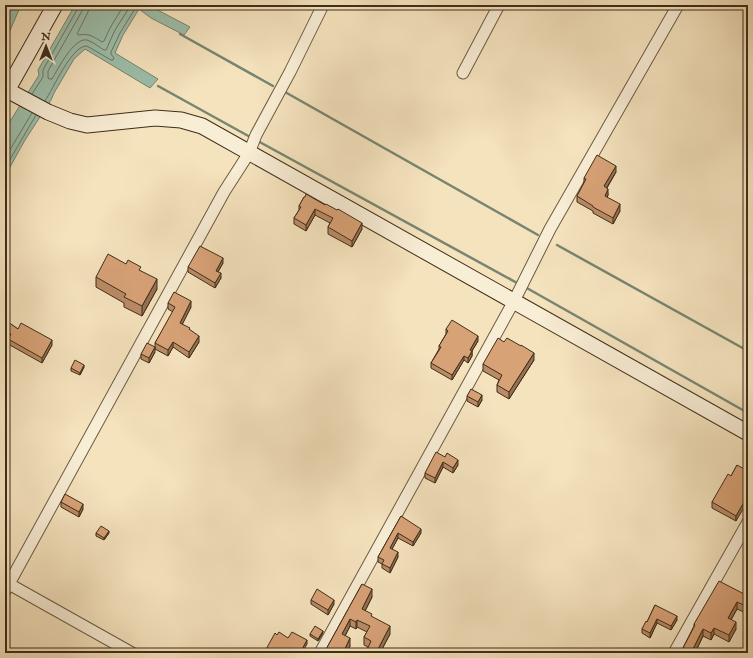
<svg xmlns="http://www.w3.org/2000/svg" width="753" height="658" viewBox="0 0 753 658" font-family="'IM FELL English',serif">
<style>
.water{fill:#9dbfab;stroke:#778571}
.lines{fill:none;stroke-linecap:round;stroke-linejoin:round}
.shore{stroke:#6e7662;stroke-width:1}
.stream{stroke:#778571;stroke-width:2.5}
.street-casing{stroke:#6c5b42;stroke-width:13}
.secondary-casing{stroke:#3e2e19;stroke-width:17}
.street{stroke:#f8edd5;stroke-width:11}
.secondary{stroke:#f8edd5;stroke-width:15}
.wall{fill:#ba8b66;stroke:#3e2e19}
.shaded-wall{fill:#977153;stroke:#3e2e19}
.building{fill:#d8a277;stroke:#3e2e19}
</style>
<rect width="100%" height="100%" fill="#f5e3be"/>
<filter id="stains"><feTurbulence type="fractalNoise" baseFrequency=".005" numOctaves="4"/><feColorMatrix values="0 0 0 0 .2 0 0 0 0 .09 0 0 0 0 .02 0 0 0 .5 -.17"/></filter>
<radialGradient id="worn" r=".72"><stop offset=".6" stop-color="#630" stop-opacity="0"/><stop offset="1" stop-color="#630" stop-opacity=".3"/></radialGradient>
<g class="water">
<path d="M5 5H21L5 42Z"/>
<path d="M75 5H148L190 27 184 35 151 18 139 9 123 35 115 53 158 79 150 88 85 49 74 59 54 93 51 100 25 140 5 176V123H9L39 75 38 70Z"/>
</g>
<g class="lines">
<g class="shore">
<path d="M83 5 82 11 48 71V78L49 79H52C58 69 74 37 87 40 93 42 99 47 104 50H106L115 30 131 5"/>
<path d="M89 5 88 12 77 34 79 35C89 33 94 37 102 42L104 41 110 28 124 5"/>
<path d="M32 94 43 77V70L78 8V5"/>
<path d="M45 101C53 89 72 45 87 46L111 60H113L114 58 111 54V52L120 33 136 7 140 5 146 8 147 5"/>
<path d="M5 158 32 113"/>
<path d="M5 168 36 115"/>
</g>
<g class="stream">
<path d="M180 34 273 86"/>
<path d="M158 86 252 138"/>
<path d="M285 92 538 235"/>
<path d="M256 140 519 284"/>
<path d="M557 245 748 351"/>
<path d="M525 287 748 413"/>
</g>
<g class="street-casing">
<g id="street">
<path d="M463 73 499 5"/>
<path d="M9 584 132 653"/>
<path d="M5 591 224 192 249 153 256 135 290 72 323 5"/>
<path d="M320 653 514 301 550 229 678 5"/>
<path d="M674 653 748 522"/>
</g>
</g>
<g class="secondary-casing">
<g id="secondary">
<path d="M5 89 48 112 70 121 87 125 155 118 181 120 202 126 748 433"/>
<path d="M5 94 55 5"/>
</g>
</g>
<use href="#street" class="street"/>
<use href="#secondary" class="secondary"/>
</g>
<g class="wall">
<path d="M616 172 607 188 608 195 607 197 620 211 613 224 593 213V211L577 202V196L584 183V178Z"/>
<path d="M304 197 362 229 352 247 328 234V227L330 223 315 215 306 231 294 224V218L299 210V206Z"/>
<path d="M223 263 218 272 221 278 215 288 188 272V267Z"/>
<path d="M141 271 157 289 142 316 124 307V303L96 287V277Z"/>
<path d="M168 303 191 307 182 324 190 330 199 342 189 358 173 347 168 356 155 349V343L173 312 168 309Z"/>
<path d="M5 320 18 329 52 345 42 363 8 344V339L9 338 5 335Z"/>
<path d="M446 329 478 341 472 351V356L468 363 464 360 452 380 431 368V363L439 349V346L446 334Z"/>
<path d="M155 352 149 363 141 359V354Z"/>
<path d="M534 360 509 399 497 392V385L499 380 483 371V364Z"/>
<path d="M84 367 80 375 71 371V368Z"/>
<path d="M467 396 482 400 478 407 467 401Z"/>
<path d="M445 457 458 465 453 473 443 467 435 483 425 478V473Z"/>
<path d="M737 465 736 521 712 508V502L731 476Z"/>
<path d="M61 502 83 509 79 517 61 507Z"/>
<path d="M401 516 421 533 413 546 398 538 392 549 398 557 390 573 382 568V564L378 562V557Z"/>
<path d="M96 533H109L104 540 96 536Z"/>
<path d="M362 584 372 597 365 611 390 634 380 653H367V650L368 647 364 645V637L367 632 357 627 356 629 350 626 345 636 350 646 347 653H324Z"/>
<path d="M748 596 746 613 737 609 731 620 736 629 729 642 714 634 711 640 703 636 695 653H683V648L694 626V624Z"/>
<path d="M311 600 334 604 328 615 311 604Z"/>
<path d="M655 605 677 620 671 630 657 623 650 638 642 633V629L647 622Z"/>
<path d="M323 633 318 641 310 636V634Z"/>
</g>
<g class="shaded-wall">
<path d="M616 166V172L604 192V186Z"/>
<path d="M608 189V195L605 202V196Z"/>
<path d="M620 204V211L613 224V218Z"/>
<path d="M315 209V215L306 231V225Z"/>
<path d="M362 223V229L352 247V241Z"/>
<path d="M223 258V263L216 275V271Z"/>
<path d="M221 273V278L215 288V283Z"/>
<path d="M157 279V289L142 316V306Z"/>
<path d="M191 301V307L180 329V323Z"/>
<path d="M199 336V342L189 358V352Z"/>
<path d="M478 336V341L470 354V350Z"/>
<path d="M52 340V345L42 363V358Z"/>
<path d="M173 342V347L168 356V350Z"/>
<path d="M155 347V352L149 363V358Z"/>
<path d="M472 351V356L468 363V358Z"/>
<path d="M534 353V360L509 399V392Z"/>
<path d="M464 356V360L452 380V375Z"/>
<path d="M84 365V367L80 375V373Z"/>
<path d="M482 395V400L478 407V402Z"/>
<path d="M458 460V465L453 473V468Z"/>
<path d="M443 462V467L435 483V478Z"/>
<path d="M748 495V501L736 521V516Z"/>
<path d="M83 504V509L79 517V512Z"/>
<path d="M421 529V533L413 546V542Z"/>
<path d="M109 531V533L104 540V538Z"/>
<path d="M398 533V538L390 553V548Z"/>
<path d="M398 552V557L390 573V568Z"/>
<path d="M372 589V597L362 617V609Z"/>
<path d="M334 600V604L328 615V610Z"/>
<path d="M737 602V609L728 625V618Z"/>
<path d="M748 602V609L746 613V606Z"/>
<path d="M677 616V620L671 630V626Z"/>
<path d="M350 619V626L342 642V634Z"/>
<path d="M657 619V623L650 638V633Z"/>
<path d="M357 620V627L356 629V622Z"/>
<path d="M736 622V629L729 642V635Z"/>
<path d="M390 626V634L380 653H376Z"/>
<path d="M714 628V634L711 640V633Z"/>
<path d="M703 629V636L695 653H691Z"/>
<path d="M323 631V633L318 641V639Z"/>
<path d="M350 638V646L347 653H343Z"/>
<path d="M307 640V644L302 653H300Z"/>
</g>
<g class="building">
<path d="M597 155 616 166 604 186 608 189 605 196 620 204 613 218 593 207V206L577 196 586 179 584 178Z"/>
<path d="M306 194 325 205 326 204 337 210 338 209 362 223 352 241 328 227 333 218 315 209 306 225 294 218 301 207 299 206 304 197H305Z"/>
<path d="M200 246 223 258 216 271 221 273 215 283 188 267Z"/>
<path d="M108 254 126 264 128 260 141 267 139 270 157 279 142 306 124 297 126 294 96 277Z"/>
<path d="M174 292 191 301 180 323 190 328 189 329 199 336 189 352 173 342 168 350 155 343 175 307 168 303Z"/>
<path d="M5 320 18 329 21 323 52 340 42 358 8 339 11 334 5 330Z"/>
<path d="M452 320 478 336 470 350 472 351 468 358 464 356 452 375 431 363 441 347 439 346 448 331 446 329Z"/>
<path d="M498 338 504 342 507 338 521 346V345L534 353 509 392 497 385 502 375 483 364Z"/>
<path d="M147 343 155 347 149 358 141 354Z"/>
<path d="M75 360 84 365 80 373 71 368Z"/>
<path d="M471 389 482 395 478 402 467 396Z"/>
<path d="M436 452 445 457 447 453 458 460 453 468 443 462 435 478 425 473Z"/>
<path d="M737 465 748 471V495L736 516 712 502 728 474 731 476Z"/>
<path d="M65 494 83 504 79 512 61 502Z"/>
<path d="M401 516 421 529 413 542 398 533 390 548 398 552 390 568 382 564 384 560 378 557Z"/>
<path d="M101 526 109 531 104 538 96 533Z"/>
<path d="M719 581 748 596V602L746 606 737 602 728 618 736 622 729 635 714 628 711 633 703 629 691 653 683 648 695 625 694 624Z"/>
<path d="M362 584 372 589 362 609 372 614 371 616 390 626 376 653H373L367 650 371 641 364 637 370 626 357 620 356 622 350 619 342 634 350 638 343 653H324Z"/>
<path d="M317 589 334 600 328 610 311 600Z"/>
<path d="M655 605 677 616 671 626 657 619 650 633 642 629 646 621 647 622Z"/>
<path d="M315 626 323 631 318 639 310 634Z"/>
<path d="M279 632 288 638 292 632 307 640 300 653H264L275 633 277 635Z"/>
</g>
<rect width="753" height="658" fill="none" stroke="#f5e3be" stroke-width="20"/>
<rect x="6" y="6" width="741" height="646" fill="none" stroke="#3e2e19" stroke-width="2"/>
<rect x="10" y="10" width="733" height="638" fill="none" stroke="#3e2e19"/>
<g transform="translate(46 46)" stroke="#f8edd5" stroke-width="3" paint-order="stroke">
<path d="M0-3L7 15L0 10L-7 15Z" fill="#3e2e19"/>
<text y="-6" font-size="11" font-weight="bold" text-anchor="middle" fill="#3e2e19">N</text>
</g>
<rect width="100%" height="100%" filter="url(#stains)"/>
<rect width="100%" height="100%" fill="url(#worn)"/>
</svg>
